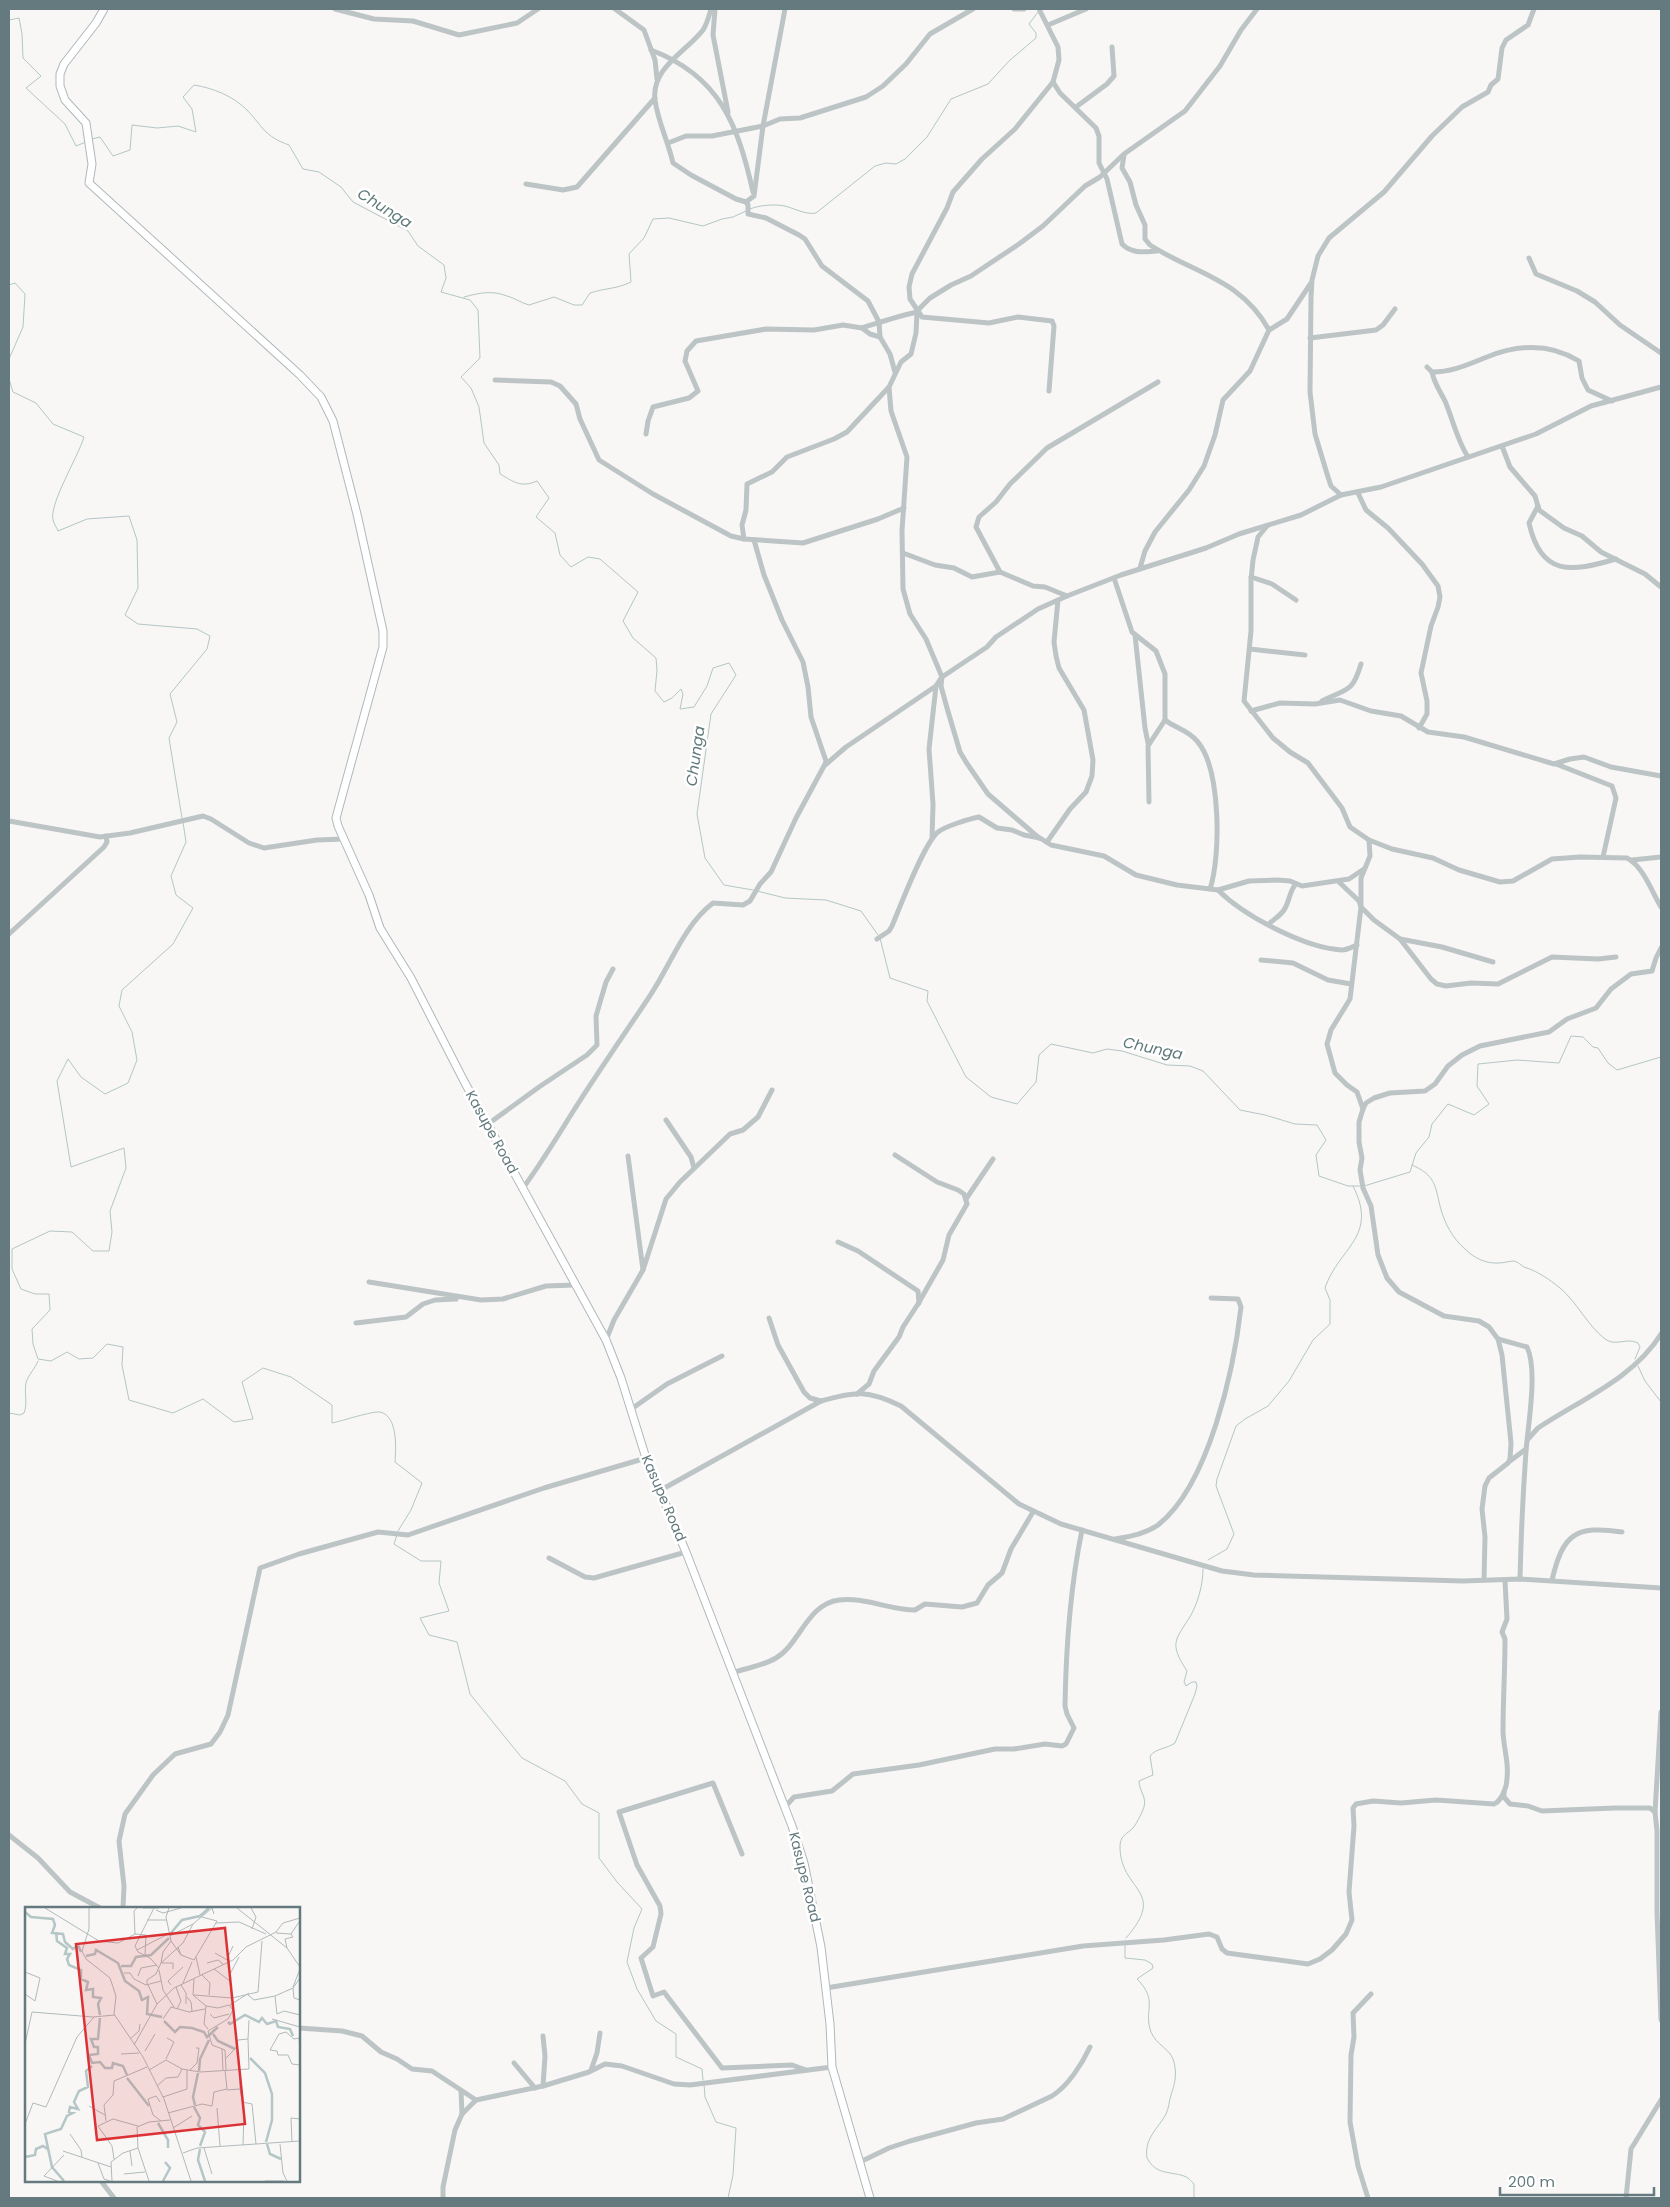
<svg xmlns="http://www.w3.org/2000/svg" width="1670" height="2207" viewBox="0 0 1670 2207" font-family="Poppins,sans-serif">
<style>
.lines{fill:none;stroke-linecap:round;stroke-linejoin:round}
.stream{stroke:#b4c6c6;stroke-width:1}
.secondary-casing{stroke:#afb8ba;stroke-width:9}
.street{stroke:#bdc4c5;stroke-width:5}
.secondary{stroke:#fff;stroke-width:7}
.labels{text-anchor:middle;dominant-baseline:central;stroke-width:5;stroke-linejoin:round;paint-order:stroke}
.street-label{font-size:14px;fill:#647a7f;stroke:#fff}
.water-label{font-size:15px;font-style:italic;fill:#5f797a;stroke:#fff}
.inset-river{fill:none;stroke:#b4c6c6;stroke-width:2.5}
.inset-road{fill:none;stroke:#b0babb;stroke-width:1}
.view{fill:#dc3236;fill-opacity:0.15;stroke:#dc3236;stroke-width:2.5}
.inset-edge{fill:none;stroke:#647a7f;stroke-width:2.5}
</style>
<rect width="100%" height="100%" fill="#f8f7f6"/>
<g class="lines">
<g class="stream">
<path d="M9 20 19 18 22 34 23 58 41 76 26 88 65 124 76 146 86 142"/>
<path d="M92 139 100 137 113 156 130 150 132 125 157 128 178 126 196 132 192 109 183 97 194 85C213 88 233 96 247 110 264 128 264 136 289 145L303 169 319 172 341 187 353 202 408 231 418 246 444 265 446 278 441 292 470 300 478 310 480 358 461 377 471 388 479 407 484 443 499 465 500 474C514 482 521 488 537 481L549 498 536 517 555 533 560 555 571 567 588 557 600 559 638 592 623 621 633 638 656 658 657 670 655 691 664 702 672 698 681 689 683 694 680 709 694 707 707 686 713 668 729 663 736 675 711 714 697 814 705 858 724 885 753 890"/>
<path d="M750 209C759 205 775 204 785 206 796 209 806 215 816 213L875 166 886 163 896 164 905 159 927 137 951 99 988 84 1009 61 1036 38V33L1029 24 1038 12"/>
<path d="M9 285 15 283 25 294 23 327 9 359"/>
<path d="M464 297C479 293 492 290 507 296 515 298 521 303 529 305L554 297 574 305H582L590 293C605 288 617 289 631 282L629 254 644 238 653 219 669 218 703 226 722 219 733 217 746 211"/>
<path d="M9 379 13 392 36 403 53 424 84 437C78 457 49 504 53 520 54 524 57 528 58 531L87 519 129 516 137 540 138 588 125 615 138 624 197 629 210 636 207 649 170 694 177 722 169 738 182 818"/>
<path d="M183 822 186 842 171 876 176 895 193 908 173 944 122 990 119 1006 132 1032 137 1060 128 1083 105 1094 81 1077 68 1059 57 1081 71 1167 124 1148 126 1168 110 1211 112 1232 109 1251H93L72 1232 50 1231 12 1249V1269L21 1289 35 1294H49L50 1310 32 1329 33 1344 38 1359 51 1361 67 1352 79 1359 93 1358 107 1344 123 1347 122 1365 129 1400 173 1413 203 1399 234 1422 253 1419 242 1382 263 1368 291 1377 332 1405V1423C342 1421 372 1411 380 1412 398 1416 396 1448 395 1462L422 1483 411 1510 398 1531"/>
<path d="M757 891 785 898 826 900 861 911 878 935"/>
<path d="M880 938 890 978 928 991 927 1001 966 1077 991 1097 1017 1104 1036 1082 1039 1055 1051 1044 1093 1053 1107 1049 1122 1051 1167 1065 1190 1066 1203 1071 1240 1110 1265 1115 1295 1124 1317 1125 1326 1140 1316 1155 1319 1176 1348 1186H1360"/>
<path d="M1412 1165C1435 1175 1435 1185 1440 1206 1444 1222 1452 1238 1465 1249 1474 1258 1486 1264 1499 1263 1504 1263 1509 1261 1514 1261 1518 1262 1521 1265 1524 1267 1537 1271 1549 1279 1560 1288 1577 1302 1587 1325 1605 1339 1616 1347 1626 1337 1638 1343L1640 1347 1635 1359"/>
<path d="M1364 1186 1410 1172 1416 1153 1429 1137 1432 1124 1448 1104 1474 1115 1489 1104 1477 1086 1478 1064 1517 1060 1559 1063 1571 1036 1583 1037 1593 1047 1598 1048 1608 1063 1617 1070 1661 1057"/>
<path d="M1638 1366 1645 1381 1661 1402"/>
<path d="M9 1413 20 1415 24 1413C28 1404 24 1393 26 1383 28 1375 35 1369 38 1361"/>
<path d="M397 1535 394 1544 421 1561H441L439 1583 449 1611 420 1618 429 1635 457 1642 470 1694 522 1758 565 1781 582 1804 599 1813V1858L617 1882 642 1909 634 1928 627 1962 637 1989 656 2021 676 2034V2057L702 2069 703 2080"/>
<path d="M1208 1560 1227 1549 1234 1534 1216 1486 1217 1479 1236 1426 1245 1419 1268 1406 1289 1381 1313 1340 1330 1324V1300L1325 1288C1339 1247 1379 1237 1353 1186"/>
<path d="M1126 1938C1169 1889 1119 1892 1120 1845 1121 1835 1127 1834 1133 1828 1137 1823 1142 1813 1144 1807 1147 1797 1139 1791 1139 1781L1153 1775 1150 1756C1156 1748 1167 1749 1175 1743L1195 1694 1197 1686 1196 1682H1192L1186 1686 1184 1682 1187 1671C1168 1642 1176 1640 1191 1615 1198 1602 1203 1585 1203 1569"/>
<path d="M1125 1945V1958L1145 1960 1152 1964 1153 1968 1137 1979C1159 2001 1143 2010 1151 2032 1156 2045 1171 2049 1174 2062 1177 2075 1175 2083 1171 2095 1169 2101 1169 2108 1166 2114 1158 2129 1144 2138 1147 2158 1156 2175 1169 2171 1184 2176 1188 2177 1191 2181 1194 2184V2198"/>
<path d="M704 2084 705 2097 716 2122 736 2128 733 2175 728 2198"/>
</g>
<g class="secondary-casing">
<path id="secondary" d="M104 9 96 23 64 64 60 74V86L65 100 86 123 92 164 89 183 300 375 321 397 333 421 357 514 383 631V647L339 807 336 818 338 826 369 895 380 928 411 978 465 1083 606 1340 621 1378 646 1458 686 1552 792 1826 804 1863 821 1947 830 2024 832 2067 870 2198"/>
</g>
<g class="street">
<path d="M335 9 374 19 413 21 459 35 517 23 538 9"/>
<path d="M615 9 644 30 655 60 657 79"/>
<path d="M711 9C709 16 707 24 703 30 686 52 651 68 655 100 658 122 668 141 673 163L691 175 736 199 746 202 748 205V214L766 218 799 235 805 239 822 266 868 301 879 322 880 337 890 354 895 372"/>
<path d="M715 9 713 35 728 112"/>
<path d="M1014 9H1024"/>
<path d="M1039 9 1058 47 1059 60 1053 82 1015 129 982 159 953 192 947 208 912 274 909 287 910 299 922 317 989 323 1018 317 1052 321 1054 326 1049 391"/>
<path d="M1048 25 1086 9"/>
<path d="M651 50C720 76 738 125 753 192"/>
<path d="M1053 82 1060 93 1096 128 1099 136V163L1107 179 1122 244C1132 254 1144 252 1157 251"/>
<path d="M1076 107 1107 84 1114 76 1112 47"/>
<path d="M668 143 686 136H712L763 126 780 119 800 118 866 97 883 86 906 64 930 34 973 9"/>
<path d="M1124 155 1122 168 1130 182 1136 205 1145 225V239L1150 245C1195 274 1241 279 1269 330L1287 319 1311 283"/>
<path d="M526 184 563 190 577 187 655 98"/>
<path d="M746 202 754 196 763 126 785 9"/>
<path d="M1529 258 1536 274 1577 291 1595 302 1620 325 1661 353"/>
<path d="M862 328C881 322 898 316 917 312"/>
<path d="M1310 338 1376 330 1383 325 1395 309"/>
<path d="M1427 367 1432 372C1453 372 1469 364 1487 357 1519 344 1550 343 1579 361L1582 378 1588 390 1612 401"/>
<path d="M1432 372C1434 383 1440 391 1445 401 1453 420 1457 440 1468 457"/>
<path d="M495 380 551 382 560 386 576 404 580 419 599 460 653 494 731 536 744 539 803 543 878 519 904 508"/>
<path d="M889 387 891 411 907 457 902 531 903 589 910 614 926 639 942 677 941 686 947 708 960 752 966 762 988 794 1039 838"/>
<path d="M646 434 648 421 653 407 689 398 698 391 685 361 687 351 696 341 766 329 814 330 843 325 862 328 870 334 880 337"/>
<path d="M1502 446 1510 467 1535 496 1539 510 1564 528 1582 536 1601 552 1645 574 1661 587"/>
<path d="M1358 493 1366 510 1388 528 1422 564 1438 586 1440 597 1438 607 1431 626 1421 673 1427 701V714L1419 728"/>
<path d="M1341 495 1331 486 1328 477 1315 434 1310 392 1311 297 1312 280 1318 256 1329 238 1384 192 1432 136 1462 107 1488 92 1491 85 1498 79 1502 48 1506 40 1528 25 1534 9"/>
<path d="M1538 506 1529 523C1541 577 1571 572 1616 559"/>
<path d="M1267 526 1258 537 1253 560 1251 580V631L1244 701 1273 738 1290 752 1308 763 1342 808 1350 827 1369 840 1370 856 1361 878V907L1350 999 1331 1030 1327 1044 1335 1073 1347 1085 1357 1092 1363 1109"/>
<path d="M744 539 742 525 746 510 747 484 772 472 787 457 834 439 847 432 889 387 901 362 911 354 916 333 917 312 921 307 930 298 951 285 971 276 1019 244 1043 226 1085 186 1100 177 1124 154 1185 111 1220 66 1241 30 1257 9"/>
<path d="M754 540 764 575 782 620 803 662 808 687 811 717 826 761 825 764"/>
<path d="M903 553 935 565 954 568 972 577 1000 572 1033 586 1045 587 1067 596"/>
<path d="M1140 568 1145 551 1155 532 1189 490 1204 466 1215 435 1223 400 1250 371 1269 330"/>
<path d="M1000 572 976 527 979 517 996 502 1010 484 1047 448 1158 382"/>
<path d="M1251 577 1272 584 1296 600"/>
<path d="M1114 578 1132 632 1156 651 1165 674V720L1148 746 1149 802"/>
<path d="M1135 635 1145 728 1148 743"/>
<path d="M1250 649 1305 655"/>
<path d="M1322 701C1347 688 1352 694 1361 664"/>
<path d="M1251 711 1280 703 1315 704 1340 700 1371 711 1401 716 1428 732 1464 737 1554 764 1570 759 1584 757 1611 767 1661 776"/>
<path d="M1165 720C1175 728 1188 730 1197 741 1221 768 1221 856 1210 889"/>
<path d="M1556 764 1612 786 1616 798 1603 857"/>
<path d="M9 821 100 837 130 833 203 816 211 819 249 843 264 848 317 840 344 839"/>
<path d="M932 839 933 804 929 749 936 686"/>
<path d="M1369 840 1392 849 1433 858 1459 870 1500 882 1513 881 1552 859 1580 857 1627 858C1643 866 1652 892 1661 907"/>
<path d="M1047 842 1070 809 1086 792 1092 776 1093 760 1084 710 1059 668 1056 656 1054 642 1058 600"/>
<path d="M1632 860 1661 857"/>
<path d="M1339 882 1359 901 1361 907 1374 920 1400 939 1442 947 1493 962"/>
<path d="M1218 890C1244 916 1305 948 1342 950 1347 950 1352 947 1357 945"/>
<path d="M1269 924C1274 919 1280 916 1284 910 1290 901 1289 891 1296 884"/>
<path d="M9 934 104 847 107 842 106 836"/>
<path d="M877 939 889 931 892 926C900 907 924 843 938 832 946 826 969 819 979 817L997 828 1012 830 1024 835 1040 838 1051 845 1104 856 1136 875 1177 885 1218 890 1249 881 1278 880 1290 881 1302 886 1349 879 1364 869"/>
<path d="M1400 939 1431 979 1437 984 1446 986 1471 983 1498 984 1552 957 1598 959 1616 957"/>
<path d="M1261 960 1293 963 1328 980 1351 984"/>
<path d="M666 1120 691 1157 694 1168"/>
<path d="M488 1124 539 1087 587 1055 597 1045 596 1016 606 982 613 969"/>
<path d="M523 1188C540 1165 554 1142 569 1118 595 1076 624 1035 651 994 671 964 684 925 713 903L743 905 750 901 760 884 771 872 796 818 824 766 846 747 936 686 942 677 987 647 996 637 1038 609 1067 596 1121 575 1206 548 1239 534 1301 515 1341 495 1381 487 1536 434 1591 406 1661 387"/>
<path d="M966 1199 993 1159"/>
<path d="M838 1242 858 1251 918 1291 919 1303"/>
<path d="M643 1270 666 1199 680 1182 730 1134 743 1130 758 1117 772 1090"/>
<path d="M369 1282 481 1300 503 1299 546 1286 575 1285"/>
<path d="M769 1318 778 1345 804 1392 810 1398 821 1401"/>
<path d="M356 1323 406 1317 423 1304 435 1300 456 1299"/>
<path d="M1498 1339 1527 1347C1538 1370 1528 1425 1526 1451 1523 1493 1521 1536 1520 1579"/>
<path d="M606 1340 614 1320 643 1270 628 1156"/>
<path d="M857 1394 869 1384 874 1371 899 1337 903 1327 918 1304 943 1260 949 1235 967 1204 964 1194 958 1190 937 1182 895 1155"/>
<path d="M630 1410 667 1384 722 1356"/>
<path d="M1528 1439 1538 1428C1580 1400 1634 1378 1661 1334"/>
<path d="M1510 1461 1526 1449"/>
<path d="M659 1491 821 1401C856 1391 868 1390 901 1406L1019 1504 1061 1524 1222 1571 1254 1575 1463 1581 1520 1579 1661 1588"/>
<path d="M1115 1539C1130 1537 1145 1534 1158 1525 1209 1485 1234 1369 1241 1307L1238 1299 1211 1298"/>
<path d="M549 1558 585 1577 594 1578 686 1552"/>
<path d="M1484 1580 1485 1537 1482 1509 1485 1486 1489 1478 1508 1463 1510 1459 1511 1443 1502 1355 1498 1339 1489 1327 1479 1321 1444 1316 1399 1292 1387 1278 1378 1255 1371 1206 1363 1188 1360 1170 1362 1158 1359 1142V1122L1363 1109 1366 1103 1374 1098 1390 1093 1425 1091 1435 1084 1448 1066 1462 1055 1480 1046 1549 1032 1567 1019 1596 1008 1611 989 1631 974 1652 971 1656 958 1661 948"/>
<path d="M1552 1580C1563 1534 1575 1525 1622 1532"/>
<path d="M732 1673C746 1668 763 1666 776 1658 800 1644 807 1604 839 1600 865 1597 890 1610 915 1610L925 1604 962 1607 977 1603 988 1585 1002 1573 1011 1549 1033 1512"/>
<path d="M1504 1792V1797L1510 1804 1528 1806 1542 1811 1615 1808H1650L1655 1812 1657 1831V1912L1661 2020"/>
<path d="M785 1807 794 1797 832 1791 853 1774 919 1765 995 1749H1014L1045 1744 1062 1746 1066 1744 1074 1728 1067 1714 1065 1706C1066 1646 1070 1588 1082 1530"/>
<path d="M1655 1812 1661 1712"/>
<path d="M9 1835 38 1858 70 1892 100 1908"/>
<path d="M742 1854 713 1783 619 1812 637 1865 660 1906 661 1914 653 1947 641 1958 653 1996 664 1992 722 2068 792 2065 806 2070"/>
<path d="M123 1908 124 1886 119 1841 125 1814 153 1775 175 1754 211 1744 220 1732 228 1715 260 1568 299 1554 378 1532 408 1535 544 1488 646 1458"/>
<path d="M826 1988 1083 1946 1164 1940 1209 1934 1217 1937 1222 1949 1227 1953 1308 1964 1320 1959 1332 1950 1346 1934 1352 1920 1349 1892 1354 1826 1353 1808 1356 1804 1373 1801 1401 1803 1436 1800 1494 1804C1501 1801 1504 1793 1506 1786 1510 1764 1504 1752 1503 1732 1503 1701 1505 1670 1505 1639L1502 1632 1507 1619 1505 1581"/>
<path d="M299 2028 342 2031 362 2036 381 2052 397 2059 412 2069 432 2071 476 2100"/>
<path d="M514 2063 535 2088"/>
<path d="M591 2070 597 2053 600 2033"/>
<path d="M543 2086 545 2056 543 2036"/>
<path d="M461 2091 462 2114"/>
<path d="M860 2162 889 2148 910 2141 976 2123 1003 2119 1052 2096C1068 2086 1082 2064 1090 2047"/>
<path d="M101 2181 114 2198"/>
<path d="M443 2198V2187L455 2130 462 2114 476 2100 543 2086 589 2072 605 2064 622 2066 674 2084 690 2085 832 2067"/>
<path d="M1368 2198 1358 2166 1350 2122 1351 2055 1354 2037 1353 2013 1371 1994"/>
<path d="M1626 2198 1631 2149 1661 2100"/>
</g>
<use href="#secondary" class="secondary"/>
</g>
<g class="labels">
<g class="street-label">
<text transform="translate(492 1132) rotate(61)">Kasupe Road</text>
<text transform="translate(664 1498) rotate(67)">Kasupe Road</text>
<text transform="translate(805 1877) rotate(76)">Kasupe Road</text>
</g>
<g class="water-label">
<text transform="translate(385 208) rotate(32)">Chunga</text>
<text transform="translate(695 756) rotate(-82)">Chunga</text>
<text transform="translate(1153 1048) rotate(12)">Chunga</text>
</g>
</g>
<g transform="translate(25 1907)">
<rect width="275" height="275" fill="#f8f7f6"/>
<path class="inset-river" d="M0 5 6 10 28 12 30 18 27 26 38 27 40 35 48 42 53 38 56 45M31 25 32 34 42 41 40 47H45L42 52 44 58 56 63V72L63 75 61 83 68 82V90L76 91 73 97 75 108M146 26 157 13 175 9 184 1M61 49 70 47 71 43 93 56 100 74 114 84 117 93 123 90 122 107 137 110M96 59H106L111 50 126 48 144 31M75 111 73 132H66L69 140H73V147L64 148 67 156 75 155 80 161H87L88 156 98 159 102 168M139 114 150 125 155 120 167 121 179 125 182 130 193 120M203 115 205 117 220 108 234 115 237 111 242 117 251 114 253 120 265 122 268 129M188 127 193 134 210 142M225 151 240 166 247 187V213L241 235M174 164 175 152 184 133M102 171 124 199M170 198 168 190 173 166M169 200 175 211 173 218 180 225 175 239M133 216 143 233V241M242 237 245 247 256 252M175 242 173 253 180 274M0 250 10 248 11 242 18 239 24 243M39 274 27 260 20 227 36 222 42 209 48 206 44 205 45 200 53 202 49 195 54 184 63 180 61 164 67 159M138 274 145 261 140 255"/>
<path class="inset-road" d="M20 1 74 34 93 36 110 27 121 28 120 48M64 1V22L57 44 61 52 85 71 91 89 89 107 118 150 139 192 166 274M118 1H134M129 1 110 39 113 45 125 51 134 61M212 1 262 41 275 60M226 1 231 10 227 22M131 3 138 6 156 1M122 13H142M191 16 214 15 241 27M251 26 266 27 274 15M110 27 109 4 112 1M145 29 168 17M146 34 156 48M153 40 156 48 169 53 192 14 177 10M262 41 260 32 268 30 266 27M112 43 143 27M190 46 204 54M171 50 175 68M204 55 203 50 208 39M136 56 138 45 146 34 141 10 144 1M136 56H148V62M182 56 193 53 198 57M189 62 205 74M134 63 138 83 149 100M0 65 15 71 10 94 0 87M99 66H105L109 72 121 78 136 74M205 67 214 50M177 68 185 76 184 88M113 69 116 61 132 58M169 72 168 88 181 99 179 117 183 122M158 76 167 55M122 78V73L131 67 136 56 158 36 168 17 187 1 189 7M123 78 132 97M146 78 143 74 158 60M156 78 161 86V97M151 80 156 94 152 102M268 80 275 62M268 81 269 91 275 93M169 88 207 91 233 85 237 34M223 88 229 93 250 89 268 81 275 71M250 89 252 107 259 104 275 108M162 90 166 95 167 104M205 98 224 86M181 99 193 101 204 98 208 103 203 112 183 124 187 138 200 143 201 163M185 107 189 111 204 107M138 112 146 100 164 105 180 102M247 112 275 120M105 132 114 124 115 117M223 132 224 113M0 137 7 105 68 110 90 108M109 138 132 97 149 81 208 53 221 40 251 25 258 16 275 11M275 141 274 131 269 132 261 125 254 127 245 143 252 144 253 148H263L267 157 275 158M197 142 198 163M120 144 130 127M96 147 114 146M141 152 149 135 142 131M215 162V182M124 163 141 153 157 162 175 165 224 162 223 132 213 133 211 141 201 151M165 163 172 156 174 141H171M132 179 141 171 153 170 157 162M202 183 215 182 219 203 218 238M138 190 162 182V163M135 195 131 189 123 192 128 208 136 214M217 195 227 197 231 237M64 199 80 208M192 201 195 239M143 206 177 197 187 199 189 185 202 182 200 163M81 214 79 198 88 188 89 174 122 160M0 217 8 196 21 200 52 130 69 110M148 221 167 209M45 227 56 243 57 250M267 235 266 211 275 212M255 237 258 266 262 274M179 241 187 267M38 244 86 260M105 244 107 259M158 246 172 241 275 234M89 252 87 239 73 219 88 212 113 219M73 256 79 272 85 274M99 267 120 265M32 274 19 269 39 248M87 274 86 255 98 246 113 241M124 274 113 241 112 220 124 215 145 213M240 274H259"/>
<path class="view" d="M200 21 220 217 72 233 51 37Z"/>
<rect width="275" height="275" class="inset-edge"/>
</g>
<rect width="1670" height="2207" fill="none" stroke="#647a7f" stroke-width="20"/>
<path d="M1500 2187v8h154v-8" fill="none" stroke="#647a7f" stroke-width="2.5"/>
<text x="1508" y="2187" font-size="15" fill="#647a7f" stroke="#ffffff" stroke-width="4" paint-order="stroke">200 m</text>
</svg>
